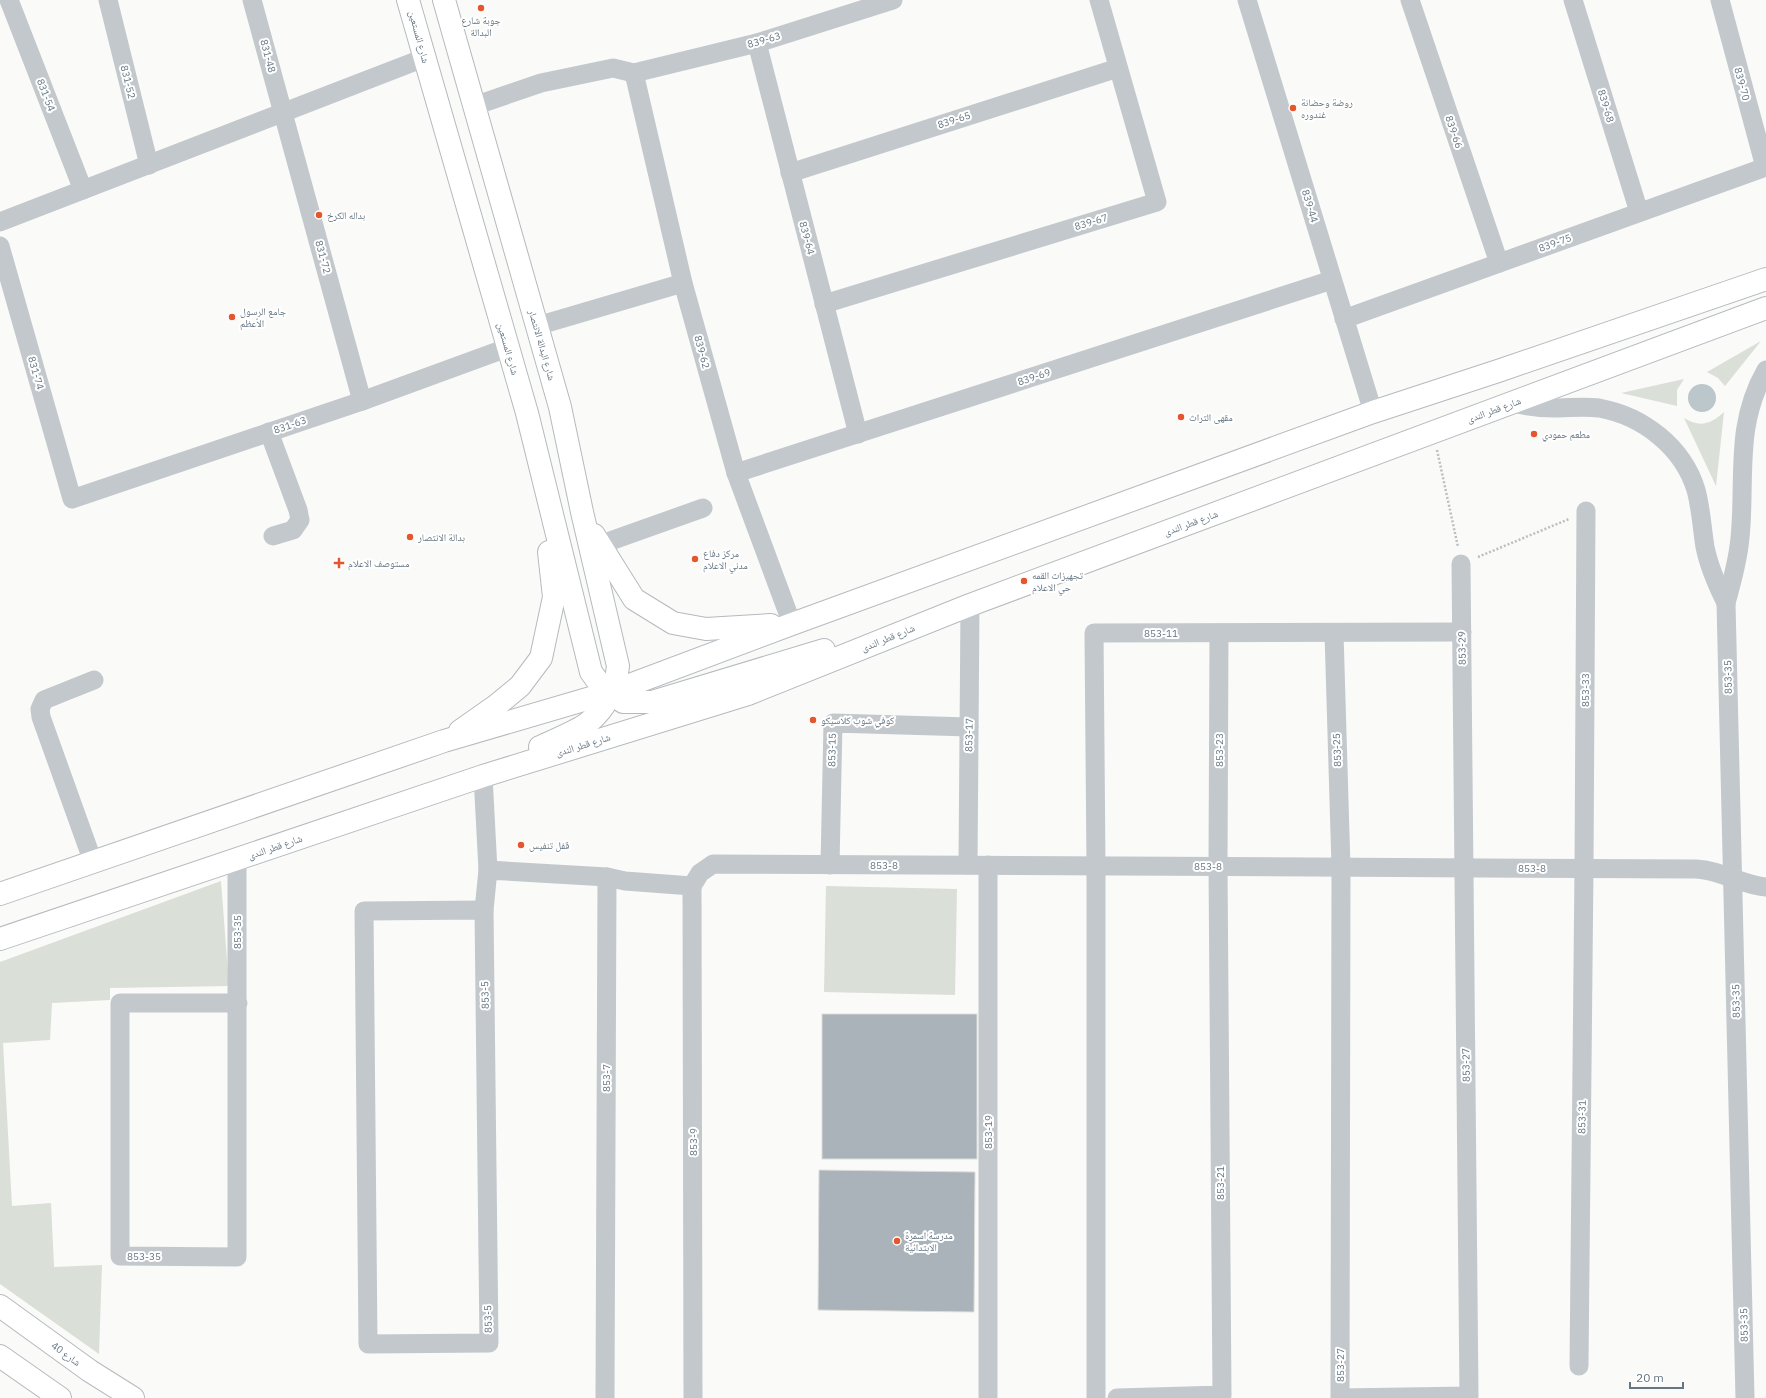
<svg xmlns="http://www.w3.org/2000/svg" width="1766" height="1398" viewBox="0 0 1766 1398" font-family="'IBM Plex Sans','Noto Naskh Arabic',sans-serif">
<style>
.green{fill:#dadfd7}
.water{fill:#bbc7cb}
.building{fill:#aab3b9;stroke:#dcdcda}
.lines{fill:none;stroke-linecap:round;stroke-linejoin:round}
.major-casing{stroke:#b5babe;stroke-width:24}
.path{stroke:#bbbfc2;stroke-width:2.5;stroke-dasharray:2 2;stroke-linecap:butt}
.minor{stroke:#c3c8cc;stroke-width:19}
.major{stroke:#fff;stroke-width:22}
.poi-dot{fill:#e4572e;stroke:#fff;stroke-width:1.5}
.labels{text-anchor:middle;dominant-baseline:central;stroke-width:4;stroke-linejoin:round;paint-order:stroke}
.poi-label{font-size:10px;fill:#657683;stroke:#fff;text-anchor:start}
.street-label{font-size:10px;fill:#657683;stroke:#fff}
</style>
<rect width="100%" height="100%" fill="#fafaf8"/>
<g class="green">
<path d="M1761 341 1725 386 1718 378 1707 372Z"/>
<path d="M1684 379 1677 390V406L1621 393Z"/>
<path d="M1724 412 1716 486 1684 418C1700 428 1711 424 1724 412Z"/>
<path d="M221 881 229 986 110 988V1000L52 1003 50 1040 3 1043 12 1206 51 1203 54 1267 102 1265 99 1354 0 1284V962Z"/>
<path d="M826 886 957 889 955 995 824 992Z"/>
</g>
<circle class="water" cx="1702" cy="398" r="14"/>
<g class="building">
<rect x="822" y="1014" width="155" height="145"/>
<path d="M819 1170 975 1172 974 1312 818 1310Z"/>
</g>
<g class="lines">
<g class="major-casing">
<g id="major">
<path d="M408 0 527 413 591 672 599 683 623 702H652L824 650"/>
<path d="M444 0 560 407 582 512 618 666C616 687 606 708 589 722 580 730 553 741 540 747"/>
<path d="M594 535 634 599 673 623 706 629 771 625"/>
<path d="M460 731 497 705 520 686 541 658 554 597 549 552"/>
<path d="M0 894 444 741 611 692 792 624 1373 412 1501 370 1766 279"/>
<path d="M0 939 483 776 748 694 970 605 1766 308"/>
<path d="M0 1306 90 1371 133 1398"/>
<path d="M0 1356 60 1398"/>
</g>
</g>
<g class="path">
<path d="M1437 450 1458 547"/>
<path d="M1478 557 1569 519"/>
</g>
<g class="minor">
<path d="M9 0 83 190"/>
<path d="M108 0 149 165"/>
<path d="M252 0 362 401"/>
<path d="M1247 0 1373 412"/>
<path d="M1410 0 1499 263"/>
<path d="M1573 0 1639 212"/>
<path d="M1720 0 1765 167"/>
<path d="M757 43 858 434"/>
<path d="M634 73 683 283 736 473 792 624"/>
<path d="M474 106 541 83 613 68 634 73 757 43 893 0"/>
<path d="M790 173 1118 68"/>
<path d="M0 222 424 58"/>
<path d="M0 246 72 499 362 401 507 348"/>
<path d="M824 304 1157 202 1099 0"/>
<path d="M1344 319 1766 167"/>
<path d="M537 326 683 283"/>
<path d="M1512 403C1526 406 1539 408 1554 408 1569 408 1584 406 1599 408 1643 416 1683 447 1696 490 1701 508 1702 528 1705 547 1709 567 1717 585 1726 603"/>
<path d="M269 432 298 510 300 520 293 530 273 536"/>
<path d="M736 473 1332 280"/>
<path d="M599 545 703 508"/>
<path d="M1334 633 1341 867 1340 1398 1469 1396 1461 564"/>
<path d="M483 776 488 870"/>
<path d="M237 860V1257L120 1256V1003H238"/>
<path d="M93 862 41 717 40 709 44 700 94 680"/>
<path d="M830 865 833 723 969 727"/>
<path d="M968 865 970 605"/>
<path d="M988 865V1398"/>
<path d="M607 877 625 881 692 886"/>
<path d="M692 886 700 873 713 864 1696 869C1721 870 1741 885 1766 887"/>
<path d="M692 886 693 1398"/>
<path d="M484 910 489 1343 368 1344 364 911Z"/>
<path d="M484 910 488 870 607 877 605 1398"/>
<path d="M1579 1366 1584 868 1586 511"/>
<path d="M1096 1398V866L1094 633 1462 632"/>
<path d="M1117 1398 1222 1395 1218 866 1219 633"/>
<path d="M1745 1398 1726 603C1732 582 1738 560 1740 538 1746 478 1734 426 1766 370"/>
</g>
<use href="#major" class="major"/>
</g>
<g class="poi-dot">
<circle cx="481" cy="8" r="4"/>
<circle cx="1293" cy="108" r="4"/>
<circle cx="319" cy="215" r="4"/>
<circle cx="232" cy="317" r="4"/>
<circle cx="1181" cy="417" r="4"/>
<circle cx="1534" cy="434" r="4"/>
<circle cx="410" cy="537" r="4"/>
<circle cx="695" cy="559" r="4"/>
<path d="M337 557h4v4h4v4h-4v4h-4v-4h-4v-4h4z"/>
<circle cx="1024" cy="581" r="4"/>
<circle cx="813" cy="720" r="4"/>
<circle cx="521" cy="845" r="4"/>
<circle cx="897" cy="1241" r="4"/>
</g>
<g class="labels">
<g class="poi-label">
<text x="481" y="20" text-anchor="middle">جوبة شارع<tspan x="481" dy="12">البدالة</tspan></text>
<text x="1301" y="102">روضة وحضانة<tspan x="1301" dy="12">غندوره</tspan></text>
<text x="327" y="215">بداله الكرخ</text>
<text x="240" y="311">جامع الرسول<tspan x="240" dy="12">الأعظم</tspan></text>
<text x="1189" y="417">مقهى التراث</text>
<text x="1542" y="434">مطعم حمودي</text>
<text x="418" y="537">بدالة الانتصار</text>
<text x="703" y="553">مركز دفاع<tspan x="703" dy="12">مدني الاعلام</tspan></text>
<text x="348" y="563">مستوصف الاعلام</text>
<text x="1032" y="575">تجهيزات القمه<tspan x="1032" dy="12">حي الاعلام</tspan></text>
<text x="821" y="720">كوفي شوب كلاسيكو</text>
<text x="529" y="845">قفل تنفيس</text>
<text x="905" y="1235">مدرسة اسمرة<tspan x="905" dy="12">الابتدائية</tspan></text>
</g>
<g class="street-label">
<text transform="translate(419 37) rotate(75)">شارع المستعين</text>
<text transform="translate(764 40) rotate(-16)">839-63</text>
<text transform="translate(268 56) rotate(75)">831-48</text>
<text transform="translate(128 82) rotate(76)">831-52</text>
<text transform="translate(1742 84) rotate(75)">839-70</text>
<text transform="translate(46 95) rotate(69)">831-54</text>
<text transform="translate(1606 106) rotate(73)">839-68</text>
<text transform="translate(954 120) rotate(-18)">839-65</text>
<text transform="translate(1454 132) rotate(71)">839-66</text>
<text transform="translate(1310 206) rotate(73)">839-44</text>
<text transform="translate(1091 222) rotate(-17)">839-67</text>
<text transform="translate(807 238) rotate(75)">839-64</text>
<text transform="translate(1555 243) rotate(-20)">839-75</text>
<text transform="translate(323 257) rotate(75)">831-72</text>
<text transform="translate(542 345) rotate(74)">شارع البدالة الانتصار</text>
<text transform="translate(508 349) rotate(74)">شارع المستعين</text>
<text transform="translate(702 352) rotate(75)">839-62</text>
<text transform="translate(36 373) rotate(74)">831-74</text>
<text transform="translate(1034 377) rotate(-18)">839-69</text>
<text transform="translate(1494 410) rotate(-20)">شارع قطر الندى</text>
<text transform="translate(290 425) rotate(-19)">831-63</text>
<text transform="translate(1191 523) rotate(-20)">شارع قطر الندى</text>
<text x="1161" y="633">853-11</text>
<text transform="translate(888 638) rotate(-22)">شارع قطر الندى</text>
<text transform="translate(1462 648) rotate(-91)">853-29</text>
<text transform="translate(1728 677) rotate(-91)">853-35</text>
<text transform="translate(1585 690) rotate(-90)">853-33</text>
<text transform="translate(969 735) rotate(-89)">853-17</text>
<text transform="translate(583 745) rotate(-17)">شارع قطر الندى</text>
<text transform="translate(832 750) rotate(-89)">853-15</text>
<text transform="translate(1219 750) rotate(-90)">853-23</text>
<text transform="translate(1337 750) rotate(-92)">853-25</text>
<text transform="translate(275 847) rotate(-19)">شارع قطر الندى</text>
<text x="884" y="865">853-8</text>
<text x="1208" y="866">853-8</text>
<text x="1532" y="868">853-8</text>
<text transform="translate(237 932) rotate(-90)">853-35</text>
<text transform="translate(485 995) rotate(-91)">853-5</text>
<text transform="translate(1736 1001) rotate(-91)">853-35</text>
<text transform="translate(1466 1065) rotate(-91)">853-27</text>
<text transform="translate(606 1078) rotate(-90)">853-7</text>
<text transform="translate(1582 1117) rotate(-89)">853-31</text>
<text transform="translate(988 1132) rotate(-90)">853-19</text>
<text transform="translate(693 1142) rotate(-90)">853-9</text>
<text transform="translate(1220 1183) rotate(-90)">853-21</text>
<text x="144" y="1256">853-35</text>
<text transform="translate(488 1319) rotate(-91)">853-5</text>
<text transform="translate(1744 1325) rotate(-91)">853-35</text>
<text transform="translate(66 1354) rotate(36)">شارع 40</text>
<text transform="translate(1340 1365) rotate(-90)">853-27</text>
</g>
</g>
<path d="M1630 1382v6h53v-6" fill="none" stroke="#657683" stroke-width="2"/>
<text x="1636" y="1382" font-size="12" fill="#657683" stroke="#ffffff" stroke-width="3" paint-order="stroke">20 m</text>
</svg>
